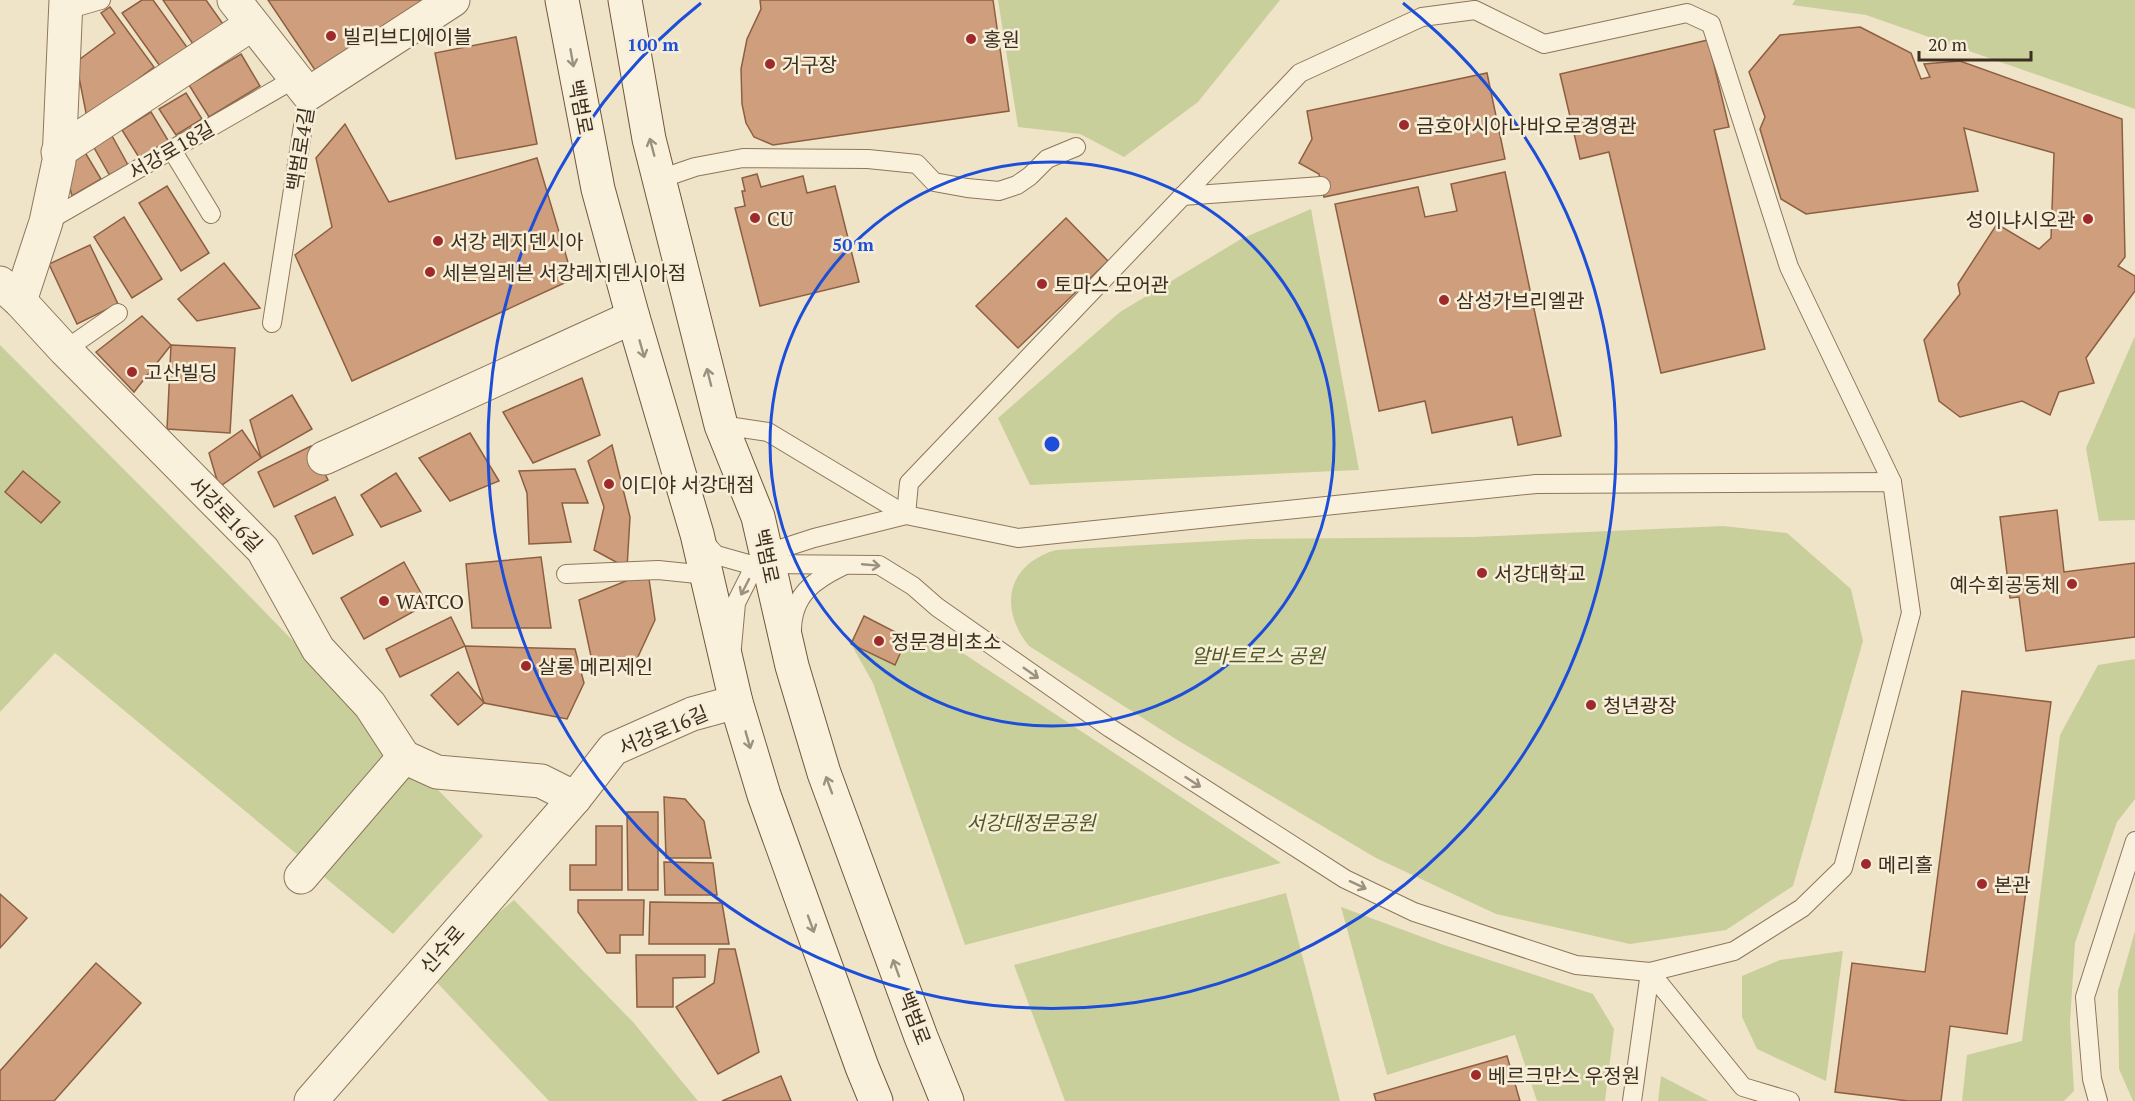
<svg xmlns="http://www.w3.org/2000/svg" width="2135" height="1101" viewBox="0 0 2135 1101" font-family="'PT Serif','Noto Sans KR',serif">
<style>
.green{fill:#c9cf9b}
.building{fill:#cf9f7d;stroke:#8d5f41;stroke-width:1.5}
.lines{fill:none;stroke-linecap:round;stroke-linejoin:round}
.service-casing{stroke:#8d765c;stroke-width:20}
.minor-casing{stroke:#8d765c;stroke-width:35}
.tertiary-casing{stroke:#8d765c;stroke-width:35}
.secondary-casing{stroke:#6f573f;stroke-width:35}
.service{stroke:#faf1dc;stroke-width:18}
.minor{stroke:#faf1dc;stroke-width:33}
.tertiary{stroke:#faf1dc;stroke-width:33}
.secondary{stroke:#faf1dc;stroke-width:33}
.oneway{stroke:#9c907e}
.ring{fill:none;stroke:#1d4ed8;stroke-width:3}
.poi-dot{fill:#9e2a2b;stroke:#f7eed8;stroke-width:2}
.labels{text-anchor:middle;dominant-baseline:central;stroke-width:5;stroke-linejoin:round;paint-order:stroke}
.poi-label{font-size:20px;fill:#3d2e20;stroke:#f7eed8;text-anchor:start}
.street-label{font-size:20px;fill:#3d2e20;stroke:#f7eed8}
.park-label{font-size:20px;font-style:italic;fill:#4d5a26;stroke:#f7eed8}
.centre{fill:#1d4ed8;stroke:#f7eed8;stroke-width:3}
.ring-label{font-size:18px;text-anchor:middle;font-weight:bold;fill:#1d4ed8;stroke:#f7eed8;stroke-width:5;stroke-linejoin:round;paint-order:stroke}
</style>
<rect width="100%" height="100%" fill="#f0e4c8"/>
<g class="green">
<path d="M998 0H1280L1198 102 1124 157 1080 134 1018 127Z"/>
<path d="M1795 0H2135V109L1866 15 1792 5Z"/>
<path d="M1311 209 1359 470 1030 485 998 418 1120 312 1241 239Z"/>
<path d="M2135 336V520L2099 521 2086 448Z"/>
<path d="M0 345 226 572 483 836 393 934 55 653 0 712Z"/>
<path d="M1723 526 1787 533 1851 589 1863 641 1793 886 1726 930 1630 944 1496 914 1376 858 1179 741 1029 646C998 608 1007 564 1056 550L1250 539 1473 537Z"/>
<path d="M864 616 907 638 946 642 1281 863 965 945 873 683 851 644Z"/>
<path d="M2135 659V799L2117 822 2075 943 2070 1023 2074 1091 2064 1101H1962L1967 1055 2022 1041 2060 735 2098 665Z"/>
<path d="M1286 893 1340 1101H1065L1014 965Z"/>
<path d="M514 900 633 1022 698 1101H549L427 972Z"/>
<path d="M1341 907 1444 945 1593 994 1614 1029 1605 1101H1537L1515 1035 1387 1075Z"/>
<path d="M2135 931V1101H2133L2119 1069 2118 991Z"/>
<path d="M1843 951 1826 1081 1757 1049 1742 1017V976L1780 960Z"/>
<path d="M1661 1076 1709 1101H1658Z"/>
</g>
<g class="building">
<path d="M142 0H153L189 50 162 69 122 13Z"/>
<path d="M163 0H206L223 24 193 44Z"/>
<path d="M268 0H424L317 73Z"/>
<path d="M760 0H993L1009 111 773 145 754 137 746 123 742 104 741 69 747 39 761 9Z"/>
<path d="M110 7 154 67 87 118 76 62 115 33 101 13Z"/>
<path d="M1860 27 1911 53 1921 79 1930 77 1924 64 1960 61 2122 119 2125 257 2118 266 2135 276V291L2086 358 2094 383 2059 392 2050 415 2022 401 1960 417 1939 401 1924 340 1960 294 1958 284 1997 224 2039 249 2051 238 2054 153 1964 128 1978 191 1806 214 1781 199 1760 129 1765 117 1749 72 1780 35Z"/>
<path d="M516 37 537 144 456 159 435 53Z"/>
<path d="M1708 40 1729 127 1714 130 1765 349 1661 373 1609 152 1580 159 1560 74Z"/>
<path d="M241 54 260 86 209 117 189 85Z"/>
<path d="M1487 73 1505 159 1324 197 1319 174 1299 163 1312 139 1307 111Z"/>
<path d="M186 93 202 119 176 135 159 109Z"/>
<path d="M151 112 169 142 140 159 122 130Z"/>
<path d="M345 124 389 202 537 158 573 279 352 381 295 255 332 227 316 158Z"/>
<path d="M111 134 128 165 110 176 92 144Z"/>
<path d="M83 149 101 179 72 196 65 168Z"/>
<path d="M1505 172 1561 436 1518 445 1512 417 1432 433 1425 401 1379 411 1335 204 1418 187 1425 217 1457 211 1451 184Z"/>
<path d="M757 174 761 187 803 176 807 193 835 186 859 282 760 306 735 208 745 206 742 191H745L742 178Z"/>
<path d="M167 186 209 253 181 271 139 203Z"/>
<path d="M124 217 162 279 132 298 94 237Z"/>
<path d="M1066 218 1108 261 1018 348 976 306Z"/>
<path d="M90 245 118 304 77 324 49 264Z"/>
<path d="M224 263 260 308 197 321 178 299Z"/>
<path d="M142 316 171 345 134 392 96 352Z"/>
<path d="M171 345 235 348 230 433 167 429Z"/>
<path d="M582 378 600 435 533 463 503 412Z"/>
<path d="M292 395 312 429 261 458 250 420Z"/>
<path d="M242 430 261 458 219 487 209 453Z"/>
<path d="M470 433 499 481 450 501 419 458Z"/>
<path d="M612 445 630 517 627 568 594 550 604 507 588 461Z"/>
<path d="M311 446 328 480 274 507 258 472Z"/>
<path d="M575 469 588 503H562L571 542 529 544 527 493 519 471Z"/>
<path d="M23 471 60 502 41 523 5 492Z"/>
<path d="M396 473 421 511 381 527 361 495Z"/>
<path d="M335 497 353 535 313 554 295 516Z"/>
<path d="M2057 510 2064 572 2135 563V637L2026 651 2019 597 2010 598 2000 517Z"/>
<path d="M541 557 551 628H472L466 564Z"/>
<path d="M404 562 427 604 364 639 341 598Z"/>
<path d="M648 572 655 620 636 661H592L579 600Z"/>
<path d="M864 616 907 638 895 665 851 644Z"/>
<path d="M451 617 465 646 400 677 386 649Z"/>
<path d="M465 646 575 649 584 683 567 719 484 703Z"/>
<path d="M458 672 484 703 458 725 431 695Z"/>
<path d="M1962 691 2051 702 2007 1034 1950 1026 1941 1101H1908L1835 1092 1852 963 1925 972Z"/>
<path d="M664 797 685 799 704 821 711 858H666Z"/>
<path d="M627 812H658V890H628Z"/>
<path d="M596 826H622V890H570V865H596Z"/>
<path d="M664 862 713 863 717 895H665Z"/>
<path d="M0 894 27 918 0 948Z"/>
<path d="M578 900H644L643 935H620V953H607L578 912Z"/>
<path d="M650 902 722 903 729 944H649Z"/>
<path d="M719 949H735L759 1052 718 1074 676 1007 714 983Z"/>
<path d="M636 955H705V977L673 978V1007H637Z"/>
<path d="M96 963 141 1003 54 1101H0V1071Z"/>
<path d="M1507 1056 1520 1101H1376L1374 1094Z"/>
<path d="M781 1076 791 1101H722Z"/>
</g>
<g class="lines">
<g class="service-casing">
<g id="service">
<path d="M66 10 101 0"/>
<path d="M172 150 211 214"/>
<path d="M660 179 695 167 743 158 868 159 917 164 934 182 967 188 999 191 1017 185 1030 176 1047 159 1076 147"/>
<path d="M1182 196 1321 186"/>
<path d="M46 222 296 78"/>
<path d="M272 323 308 94"/>
<path d="M65 350 118 313"/>
<path d="M702 540 716 555 748 564 879 565 913 586 937 607 1110 728 1345 879 1414 912 1576 965 1650 972 1734 951 1802 908 1843 868 1911 613 1892 482 1536 484 1018 538 906 515 768 432 721 425"/>
<path d="M566 574 658 570 707 575"/>
<path d="M792 631C792 595 814 580 843 566"/>
<path d="M732 647 736 603 752 571 768 564 783 548 814 538 906 515 909 483 1300 73 1422 17 1475 10 1544 44 1687 13 1711 24 1789 267 1892 482"/>
<path d="M1632 1101 1650 972 1743 1087 1790 1101"/>
<path d="M2098 1101 2092 1079 2085 997 2135 841"/>
</g>
</g>
<g class="minor-casing">
<g id="minor">
<path d="M234 0 308 94 453 0"/>
<path d="M58 152 252 24"/>
<path d="M0 283 20 301 65 350 263 550 318 649 370 705 404 757 437 772 541 781 575 798 613 749 692 714 736 702"/>
<path d="M20 301 46 222 59 161 66 0"/>
<path d="M324 458 633 317"/>
<path d="M301 877 404 757"/>
</g>
</g>
<g class="tertiary-casing">
<path id="tertiary" d="M311 1101 575 798"/>
</g>
<g class="secondary-casing">
<g id="secondary">
<path d="M562 0 598 189 633 317 697 534 736 702 764 795 862 1067 876 1101"/>
<path d="M625 0 649 139 721 425 758 517 792 666 824 773 921 1037 947 1101"/>
</g>
</g>
<use href="#service" class="service"/>
<use href="#minor" class="minor"/>
<use href="#tertiary" class="tertiary"/>
<use href="#secondary" class="secondary"/>
</g>
<defs><path id="oneway-shaft" d="M-6 0H5M1.5-3L5.5 0L1.5 3" fill="none" stroke-width="1.6" stroke-linecap="round" stroke-linejoin="round" transform="scale(1.5)"/></defs>
<g class="oneway">
<use href="#oneway-shaft" transform="translate(572 58) rotate(80)"/>
<use href="#oneway-shaft" transform="translate(652 147) rotate(-105)"/>
<use href="#oneway-shaft" transform="translate(642 349) rotate(74)"/>
<use href="#oneway-shaft" transform="translate(709 377) rotate(-104)"/>
<use href="#oneway-shaft" transform="translate(871 565) rotate(5)"/>
<use href="#oneway-shaft" transform="translate(745 587) rotate(117)"/>
<use href="#oneway-shaft" transform="translate(1031 673) rotate(35)"/>
<use href="#oneway-shaft" transform="translate(748 740) rotate(74)"/>
<use href="#oneway-shaft" transform="translate(1193 782) rotate(33)"/>
<use href="#oneway-shaft" transform="translate(829 785) rotate(-110)"/>
<use href="#oneway-shaft" transform="translate(1358 885) rotate(25)"/>
<use href="#oneway-shaft" transform="translate(811 924) rotate(70)"/>
<use href="#oneway-shaft" transform="translate(896 968) rotate(-110)"/>
</g>
<g class="ring">
<circle cx="1052" cy="444" r="282"/>
<path d="M1403 3A564 564 0 1 1 701 3"/>
</g>
<g class="poi-dot">
<circle cx="331" cy="36" r="6"/>
<circle cx="971" cy="39" r="6"/>
<circle cx="770" cy="64" r="6"/>
<circle cx="1404" cy="125" r="6"/>
<circle cx="755" cy="218" r="6"/>
<circle cx="2088" cy="219" r="6"/>
<circle cx="438" cy="241" r="6"/>
<circle cx="430" cy="272" r="6"/>
<circle cx="1042" cy="284" r="6"/>
<circle cx="1444" cy="300" r="6"/>
<circle cx="132" cy="372" r="6"/>
<circle cx="609" cy="484" r="6"/>
<circle cx="1482" cy="573" r="6"/>
<circle cx="2072" cy="584" r="6"/>
<circle cx="384" cy="601" r="6"/>
<circle cx="879" cy="641" r="6"/>
<circle cx="526" cy="666" r="6"/>
<circle cx="1591" cy="705" r="6"/>
<circle cx="1866" cy="864" r="6"/>
<circle cx="1982" cy="884" r="6"/>
<circle cx="1476" cy="1075" r="6"/>
</g>
<g class="labels">
<g class="poi-label">
<text x="343" y="36">빌리브디에이블</text>
<text x="983" y="39">홍원</text>
<text x="782" y="64">거구장</text>
<text x="1416" y="125">금호아시아나바오로경영관</text>
<text x="767" y="218">CU</text>
<text x="2076" y="219" text-anchor="end">성이냐시오관</text>
<text x="450" y="241">서강 레지덴시아</text>
<text x="442" y="272">세븐일레븐 서강레지덴시아점</text>
<text x="1054" y="284">토마스 모어관</text>
<text x="1456" y="300">삼성가브리엘관</text>
<text x="144" y="372">고산빌딩</text>
<text x="621" y="484">이디야 서강대점</text>
<text x="1494" y="573">서강대학교</text>
<text x="2060" y="584" text-anchor="end">예수회공동체</text>
<text x="396" y="601">WATCO</text>
<text x="891" y="641">정문경비초소</text>
<text x="538" y="666">살롱 메리제인</text>
<text x="1603" y="705">청년광장</text>
<text x="1878" y="864">메리홀</text>
<text x="1994" y="884">본관</text>
<text x="1488" y="1075">베르크만스 우정원</text>
</g>
<g class="street-label">
<text transform="translate(581 107) rotate(79)">백범로</text>
<text transform="translate(300 149) rotate(-81)">백범로4길</text>
<text transform="translate(171 150) rotate(-30)">서강로18길</text>
<text transform="translate(226 514) rotate(46)">서강로16길</text>
<text transform="translate(767 556) rotate(78)">백범로</text>
<text transform="translate(663 730) rotate(-23)">서강로16길</text>
<text transform="translate(442 949) rotate(-49)">신수로</text>
<text transform="translate(915 1018) rotate(69)">백범로</text>
</g>
<g class="park-label">
<text x="1258" y="655">알바트로스 공원</text>
<text x="1031" y="822">서강대정문공원</text>
</g>
</g>
<circle cx="1052" cy="444" r="9" class="centre"/>
<g class="ring-label">
<text x="653" y="51">100 m</text>
<text x="853" y="251">50 m</text>
</g>
<path d="M1919 51v9h112v-9" fill="none" stroke="#3d2e20" stroke-width="3"/>
<text x="1928" y="51" font-size="18" fill="#3d2e20" stroke="#f7eed8" stroke-width="4.5" paint-order="stroke">20 m</text>
</svg>
